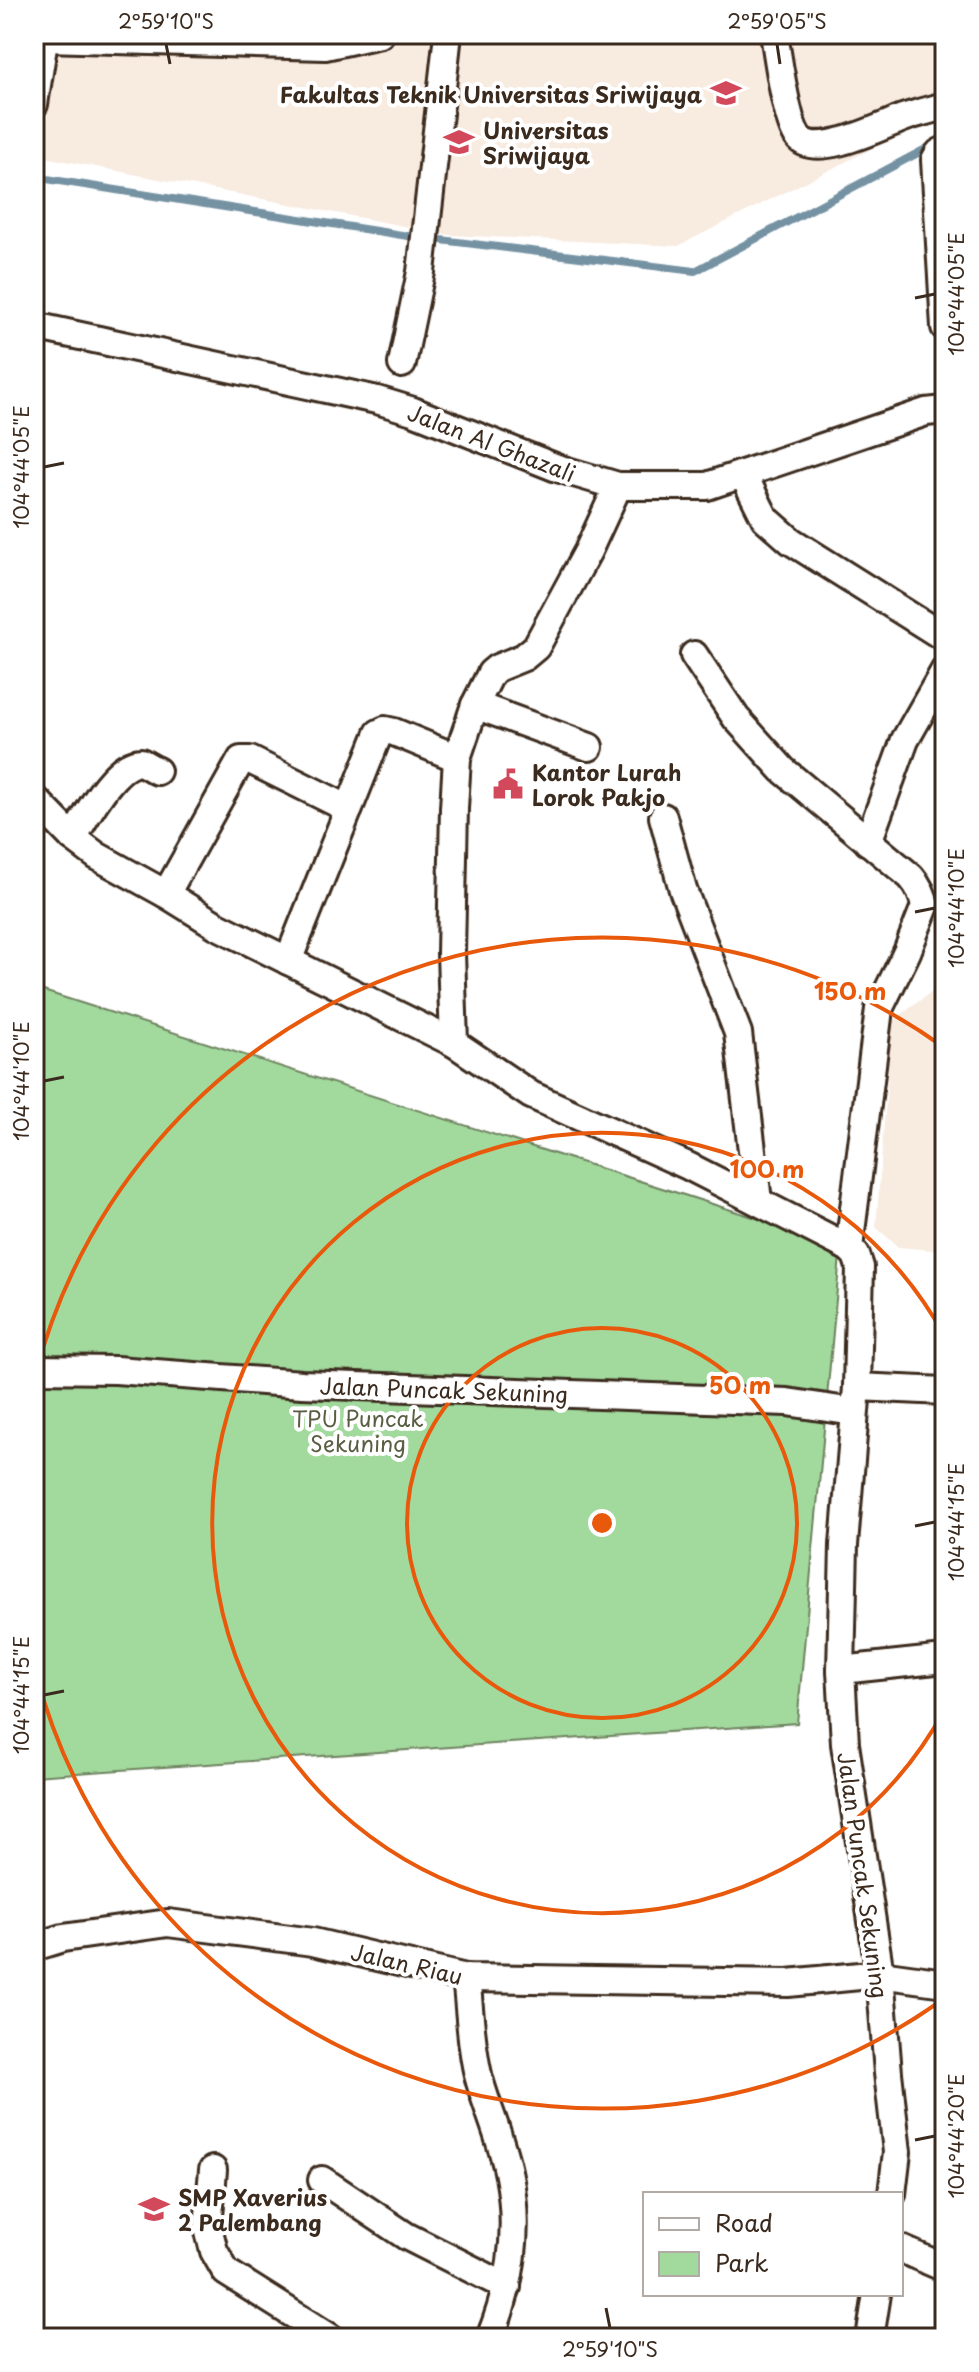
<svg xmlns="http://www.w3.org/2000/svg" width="979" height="2372" viewBox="0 0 979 2372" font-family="'Playpen Sans',sans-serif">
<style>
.built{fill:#f8ebe0}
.green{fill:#a2da9e;stroke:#6e825e;stroke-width:2}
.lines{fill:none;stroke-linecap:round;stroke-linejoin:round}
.stream{stroke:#7492a3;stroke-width:8}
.minor-casing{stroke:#3b2a1e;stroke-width:32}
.minor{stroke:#fff;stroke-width:26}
.ticks{fill:none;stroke:#3b2a1e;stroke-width:3}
.ring{fill:none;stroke:#e8590c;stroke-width:4}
.labels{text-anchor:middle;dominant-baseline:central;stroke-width:8;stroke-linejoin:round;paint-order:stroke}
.poi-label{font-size:22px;font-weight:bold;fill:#3b2a1e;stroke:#fff;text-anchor:start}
.street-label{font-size:22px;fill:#3b2a1e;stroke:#fff}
.park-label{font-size:22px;fill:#5a5f44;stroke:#fff}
.centre{fill:#e8590c;stroke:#fff;stroke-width:4}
.ring-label{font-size:24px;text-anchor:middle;font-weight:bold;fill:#e8590c;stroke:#fff;stroke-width:8;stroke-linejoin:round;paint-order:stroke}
.neatline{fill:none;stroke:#3b2a1e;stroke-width:3}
.ticks-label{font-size:20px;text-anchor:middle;fill:#3b2a1e}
</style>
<rect width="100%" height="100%" fill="#fff"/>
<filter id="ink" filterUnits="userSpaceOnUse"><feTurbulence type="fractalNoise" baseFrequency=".0125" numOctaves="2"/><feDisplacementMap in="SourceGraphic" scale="16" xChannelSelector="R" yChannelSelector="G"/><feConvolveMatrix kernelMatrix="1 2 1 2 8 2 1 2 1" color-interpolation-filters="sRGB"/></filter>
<g filter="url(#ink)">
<g class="built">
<path d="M34 34H945V119L909 130 678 246 450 235 34 155Z"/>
<path d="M945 981V1251L898 1247 876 1227 892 1022Z"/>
</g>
<path class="green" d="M34 988 841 1245 797 1723 34 1776Z"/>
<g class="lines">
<path class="stream" d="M34 177 408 236 695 271 935 144"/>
<g class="minor-casing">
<g id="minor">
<path d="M774 34C778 56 786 121 798 137 815 160 882 126 903 118 917 113 931 110 945 106"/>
<path d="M45 38 325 46 380 34"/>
<path d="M34 104 45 34"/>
<path d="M945 150 939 153 935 160 945 327"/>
<path d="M34 326 377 400 413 411 557 468 618 486H707L926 412 945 410"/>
<path d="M402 364 421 272 448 34"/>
<path d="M743 474 765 518 791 541 945 638"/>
<path d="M694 655 736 718 783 770 911 877C919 886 923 894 925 906L907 952 879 1009 849 1248"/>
<path d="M475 705 589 747"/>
<path d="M34 798 73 838 97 856 166 894 216 925 454 1043 531 1095 688 1166 849 1248 856 1255 860 1267 857 1387 844 1545 841 1670 845 1744 880 1974 888 2073 897 2152 892 2194"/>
<path d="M663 817 683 890 738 1033 758 1201"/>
<path d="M73 838C86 817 114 762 141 762L157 771"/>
<path d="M868 842 905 740 945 670"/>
<path d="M166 894 241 760H250L349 809"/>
<path d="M288 961 379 733 385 730 394 732 457 758"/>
<path d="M454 1043 451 953 454 808 457 758 475 705 491 673 497 668 524 657 536 647 588 551 618 486"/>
<path d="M34 1369 116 1370 302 1384 787 1402 854 1412"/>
<path d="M857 1387 945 1391"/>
<path d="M841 1670 945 1659"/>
<path d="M34 1947 63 1938 168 1923 313 1942 466 1978 788 1983 880 1974 945 1983"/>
<path d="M466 1978C470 2009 471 2053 480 2082 489 2113 503 2144 509 2176 520 2231 511 2286 490 2338"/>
<path d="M213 2170 208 2227 214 2251 226 2272 331 2338"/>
<path d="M322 2180 406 2236 507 2287"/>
<path d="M901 2249 945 2268"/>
<path d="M870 2338 877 2294"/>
</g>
</g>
<use href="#minor" class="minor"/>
</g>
</g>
<path class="ticks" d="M166 44 170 64M777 44 780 64M915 298 935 294M44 467 64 463M915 912 935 908M44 1081 64 1077M915 1526 935 1522M44 1695 64 1691M915 2140 935 2136M606 2308 610 2328"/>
<g class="ring">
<circle cx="602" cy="1523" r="195"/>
<path d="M945 1709A390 390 0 1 1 945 1337"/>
<path d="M942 2000A586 586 0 0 1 35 1670M35 1376A586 586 0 0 1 942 1046"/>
</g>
<defs>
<g id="university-bare" transform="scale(2.4)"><path d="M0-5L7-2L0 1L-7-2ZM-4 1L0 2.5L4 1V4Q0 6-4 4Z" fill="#d1495b" stroke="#fff" stroke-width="2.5" paint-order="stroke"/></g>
<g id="civic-bare" transform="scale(2.4)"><path d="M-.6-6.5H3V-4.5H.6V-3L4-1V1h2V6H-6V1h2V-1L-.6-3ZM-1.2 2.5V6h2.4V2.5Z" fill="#d1495b" stroke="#fff" stroke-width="2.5" paint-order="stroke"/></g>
<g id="school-bare" transform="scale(2.4)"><path d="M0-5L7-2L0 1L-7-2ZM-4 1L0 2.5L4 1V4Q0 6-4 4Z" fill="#d1495b" stroke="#fff" stroke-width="2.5" paint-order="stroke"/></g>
</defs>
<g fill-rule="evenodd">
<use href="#university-bare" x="726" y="93"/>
<use href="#university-bare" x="459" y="142"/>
<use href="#civic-bare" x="508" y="784"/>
<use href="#school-bare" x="154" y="2209"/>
</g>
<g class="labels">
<g class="poi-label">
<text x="702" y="93" text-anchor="end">Fakultas Teknik Universitas Sriwijaya</text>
<text x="483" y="129">Universitas<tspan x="483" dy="25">Sriwijaya</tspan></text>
<text x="532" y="771">Kantor Lurah<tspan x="532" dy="25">Lorok Pakjo</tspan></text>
<text x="178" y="2196">SMP Xaverius<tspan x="178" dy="25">2 Palembang</tspan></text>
</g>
<g class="street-label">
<text transform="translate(492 442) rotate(21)">Jalan Al Ghazali</text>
<text transform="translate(444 1389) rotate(2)">Jalan Puncak Sekuning</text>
<text transform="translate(864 1875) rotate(82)">Jalan Puncak Sekuning</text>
<text transform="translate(407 1963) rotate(13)">Jalan Riau</text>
</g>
<g class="park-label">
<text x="358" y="1417">TPU Puncak<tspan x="358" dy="25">Sekuning</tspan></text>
</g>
</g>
<circle cx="602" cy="1523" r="12" class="centre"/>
<g class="ring-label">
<text x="850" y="1000">150 m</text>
<text x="767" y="1178">100 m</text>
<text x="740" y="1394">50 m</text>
</g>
<rect width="979" height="2372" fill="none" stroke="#fff" stroke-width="88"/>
<rect x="643" y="2192" width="260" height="104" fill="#ffffff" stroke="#b1aaa5" stroke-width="2"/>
<rect x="659" y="2218" width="40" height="12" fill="#ffffff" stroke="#b1aaa5" stroke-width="2"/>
<text x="715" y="2232" font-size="24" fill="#3b2a1e">Road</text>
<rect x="659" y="2252" width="40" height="24" fill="#a2da9e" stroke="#b1aaa5" stroke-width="2"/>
<text x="715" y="2272" font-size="24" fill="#3b2a1e">Park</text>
<rect x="44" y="44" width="891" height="2284" class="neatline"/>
<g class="ticks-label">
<text x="166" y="29">2°59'10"S</text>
<text x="777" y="29">2°59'05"S</text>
<text transform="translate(957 294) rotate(-90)" y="7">104°44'05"E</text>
<text transform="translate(22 467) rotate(-90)" y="7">104°44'05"E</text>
<text transform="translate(957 908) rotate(-90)" y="7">104°44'10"E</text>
<text transform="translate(22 1081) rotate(-90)" y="7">104°44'10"E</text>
<text transform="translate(957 1522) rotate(-90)" y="7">104°44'15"E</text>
<text transform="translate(22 1695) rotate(-90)" y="7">104°44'15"E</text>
<text transform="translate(957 2136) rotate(-90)" y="7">104°44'20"E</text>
<text x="610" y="2357">2°59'10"S</text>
</g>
</svg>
